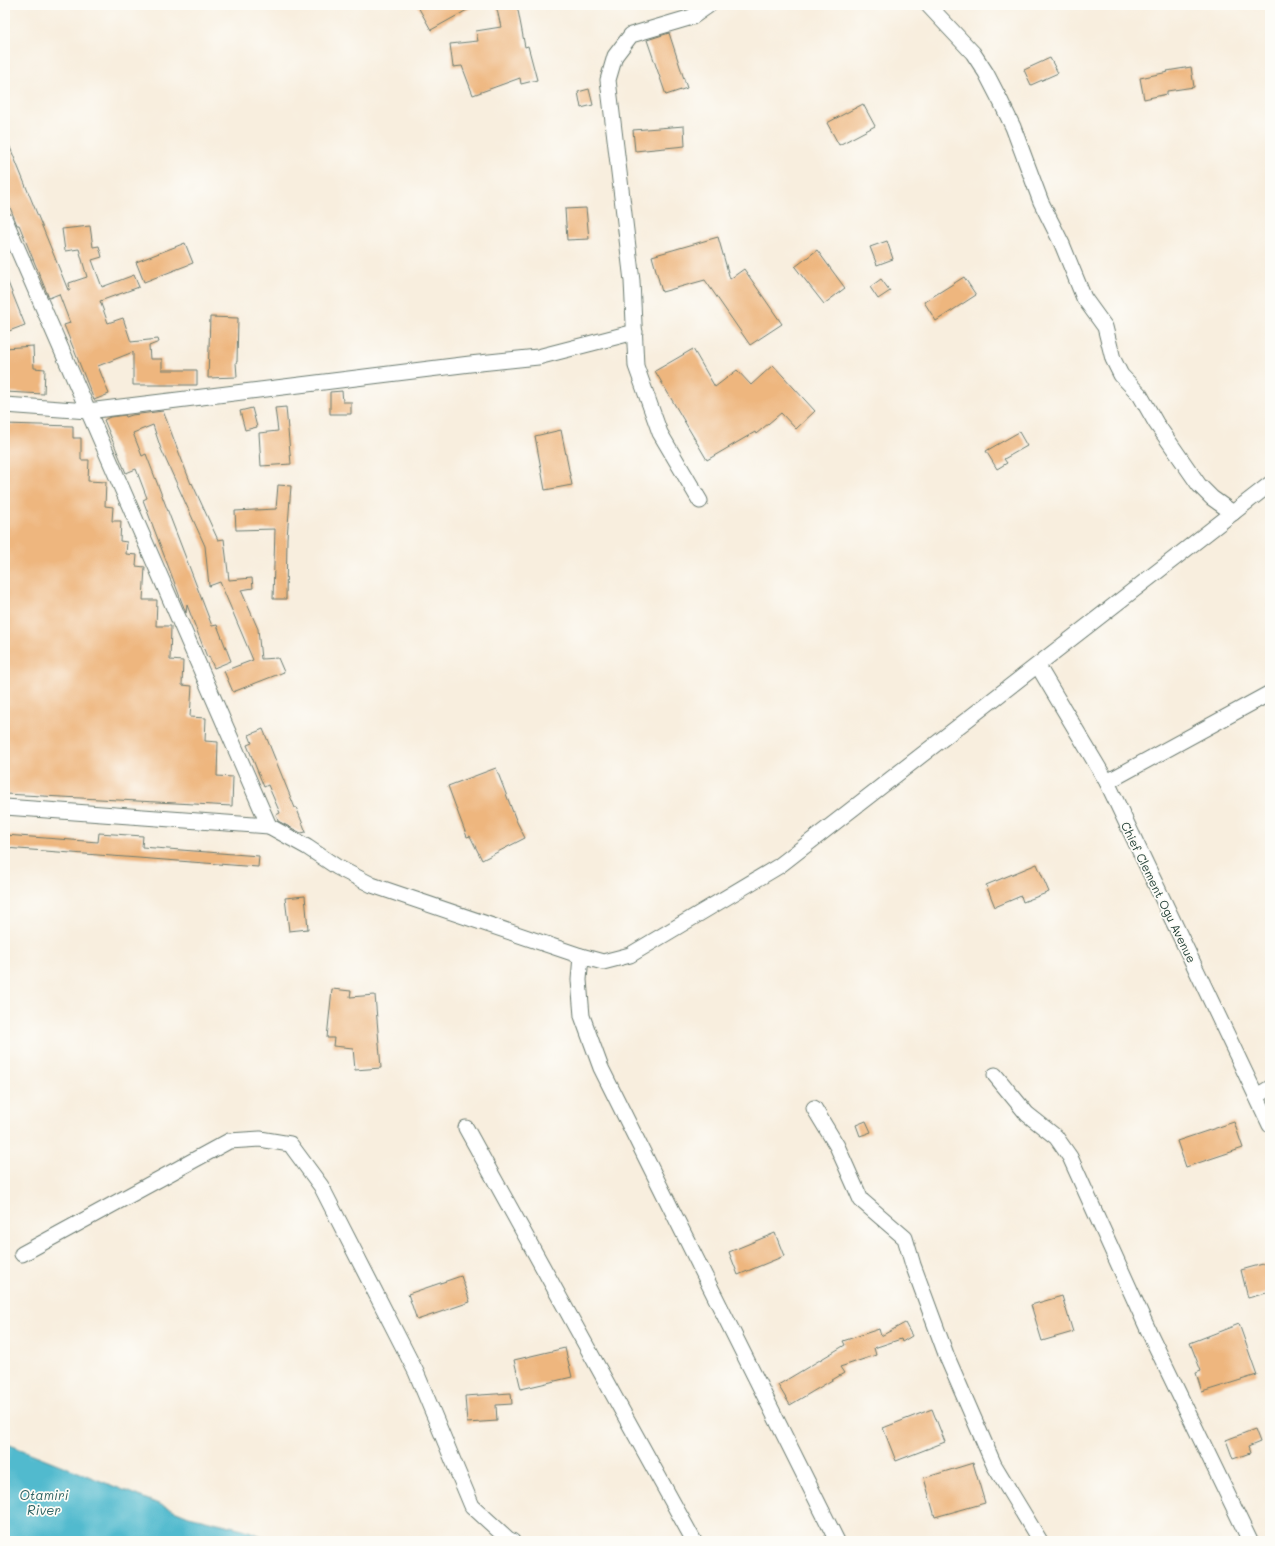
<svg xmlns="http://www.w3.org/2000/svg" width="1275" height="1546" viewBox="0 0 1275 1546" font-family="Mali,sans-serif">
<style>
.water{fill:#51bace;stroke:#387c81}
.building{fill:#eeb67e}
.lines{fill:none;stroke-linecap:round;stroke-linejoin:round}
.minor-casing{stroke:#6b7b70;stroke-width:17}
.minor{stroke:#fff;stroke-width:15}
.labels{text-anchor:middle;dominant-baseline:central;stroke-width:3.5;stroke-linejoin:round;paint-order:stroke}
.street-label{font-size:12px;fill:#1f3d34;stroke:#fdfcf7}
.water-label{font-size:13px;font-style:italic;fill:#2e6262;stroke:#fdfcf7}
</style>
<rect width="100%" height="100%" fill="#fdfcf7"/>
<filter id="ink" filterUnits="userSpaceOnUse"><feTurbulence type="fractalNoise" baseFrequency=".025" numOctaves="2"/><feDisplacementMap in="SourceGraphic" scale="8" xChannelSelector="R" yChannelSelector="G"/><feConvolveMatrix kernelMatrix="1 2 1 2 8 2 1 2 1" color-interpolation-filters="sRGB"/></filter>
<filter id="wash" filterUnits="userSpaceOnUse"><feTurbulence type="fractalNoise" baseFrequency=".012" numOctaves="4" result="noise"/><feDisplacementMap in="SourceGraphic" scale="16" xChannelSelector="R" yChannelSelector="G"/><feGaussianBlur stdDeviation="0.9" result="paint"/><feColorMatrix in="noise" values="0 0 0 0 0 0 0 0 0 0 0 0 0 0 0 0 0 1.4 0 .05"/><feComposite in="paint" operator="in"/></filter>
<g filter="url(#wash)">
<rect width="100%" height="100%" fill="#f8eede"/>
<path class="water" d="M5 1443 189 1516 243 1529 275 1541H5Z"/>
<g id="blocks">
<g class="building">
<path d="M417 5H476L431 30Z"/>
<path d="M496 5H517L525 47 528 46 537 80 521 84 520 78 473 95 462 66 453 67 450 44 478 41 476 31 501 27Z"/>
<path d="M669 33 687 88 666 95 647 40Z"/>
<path d="M1050 58 1058 73 1031 85 1024 70Z"/>
<path d="M1191 67 1194 87 1167 91V94L1144 99 1140 78 1168 72 1167 71Z"/>
<path d="M589 89 593 105 581 108 578 92Z"/>
<path d="M863 104 875 126 839 145 827 123Z"/>
<path d="M684 126 685 146 635 151 633 130Z"/>
<path d="M5 135 68 290H70L69 283 87 277 79 249 65 251 62 229 90 226 93 247 99 246 102 257 92 260 102 287 134 275 139 287 100 301 108 323 123 318 131 342 158 339 159 342 149 346 150 359H162V370H197V385H133V352L98 366 109 394 94 400 64 325 70 323 59 294 49 298 19 225H17L5 195Z"/>
<path d="M586 208 589 239 567 240 565 209Z"/>
<path d="M718 237 730 279 744 269 782 324 750 345 705 280 662 292 652 256Z"/>
<path d="M887 241 893 259 877 265 870 247Z"/>
<path d="M185 243 193 263 144 282 136 262Z"/>
<path d="M817 250 845 288 824 304 795 267Z"/>
<path d="M5 275 25 325 9 331 5 321Z"/>
<path d="M964 277 976 295 936 321 924 302Z"/>
<path d="M881 279 890 291 878 299 870 287Z"/>
<path d="M210 317 238 318 237 362H236L237 377 208 378Z"/>
<path d="M33 346 34 368 45 369 44 394 5 392V348Z"/>
<path d="M693 349 715 387 737 370 751 385 773 365 815 411 796 429 781 413 756 434 755 432 707 460 655 371Z"/>
<path d="M342 391 343 402H351V414H330V392Z"/>
<path d="M286 407 291 464 261 466 259 433 278 431 275 408Z"/>
<path d="M252 408 257 427 245 430 240 411Z"/>
<path d="M163 411 191 484 192 483 218 540 224 539 229 580 252 578 253 588 241 590 258 629 261 659 278 658 284 672 233 692 224 671 253 660 220 582 209 586 205 546 161 449 153 425 133 433 142 456 146 454 212 626 217 625 231 661 214 668 209 656 207 657 187 605 186 613 143 500 147 498 136 469 126 473 104 420 110 417 125 415 126 417 132 415Z"/>
<path d="M5 424 73 426V438H81V460H89L88 481 106 482 105 506 113 507 112 521H121L120 541 127 542 126 554 137 555 136 566 145 567 143 600H157L156 626H171L170 660 183 661 182 685 192 686 190 717 206 718 205 741 218 742 217 776 233 777 232 806 5 794Z"/>
<path d="M561 430 572 485 545 490 535 436Z"/>
<path d="M1019 432 1027 446 1004 459 1007 463 997 469 986 451Z"/>
<path d="M278 485 291 486 287 538 286 599H273L275 529 236 530 235 511 276 509Z"/>
<path d="M263 729 295 808 296 807 306 832 301 833 278 821 276 815 280 813 268 785 264 787 247 745 252 743 249 735Z"/>
<path d="M496 768 516 820 525 838 482 860 470 836 467 837 448 786Z"/>
<path d="M99 833 143 836 142 847 259 856 258 867 5 848V835L98 842Z"/>
<path d="M1037 864 1049 892 1023 902 1021 896 995 907 986 885Z"/>
<path d="M305 896 308 929 289 931 285 898Z"/>
<path d="M332 989 351 991 350 997 375 995 381 1068 355 1070 353 1048 333 1046 334 1038H327Z"/>
<path d="M866 1121 871 1132 860 1136 856 1125Z"/>
<path d="M1234 1122 1243 1148 1186 1167 1177 1141Z"/>
<path d="M775 1233 784 1256 738 1275 729 1252Z"/>
<path d="M1270 1262V1292L1248 1298 1241 1270Z"/>
<path d="M461 1276 470 1302 417 1320 408 1294Z"/>
<path d="M1062 1296 1073 1332 1042 1341 1031 1305Z"/>
<path d="M905 1323 912 1336 902 1342 901 1339 874 1348 876 1355 840 1367 844 1373 790 1405 778 1385 845 1345 843 1341 879 1329 881 1336Z"/>
<path d="M1239 1324 1257 1375 1202 1392 1196 1373 1201 1371 1190 1343Z"/>
<path d="M565 1348 572 1377 521 1389 514 1360Z"/>
<path d="M511 1393 512 1404 496 1405 497 1421 467 1423 465 1396Z"/>
<path d="M932 1409 945 1442 896 1461 883 1428Z"/>
<path d="M1255 1429 1260 1442 1248 1447 1250 1453 1233 1459 1226 1440Z"/>
<path d="M973 1463 985 1503 935 1517 924 1478Z"/>
</g>
</g>
</g>
<g filter="url(#ink)">
<use href="#blocks" fill-opacity="0" stroke="#6b7b70" stroke-width="1"/>
<g class="lines">
<g class="minor-casing">
<g id="minor">
<path d="M928 5 973 53 986 73 1001 102 1013 127 1041 202 1062 244 1084 298 1105 327 1113 359 1121 375 1140 395 1156 423 1199 485 1212 498 1233 513"/>
<path d="M5 220 269 826 5 807"/>
<path d="M5 405 88 411 470 364 538 357 635 332"/>
<path d="M700 501 660 433 636 366 632 281 608 80 615 56 631 35 692 17 709 5"/>
<path d="M1038 666 1107 782 1270 1125"/>
<path d="M1107 782 1270 693"/>
<path d="M269 826 307 847 337 867 372 885 581 956 603 962 630 955 779 866 1270 484"/>
<path d="M581 956 579 980 582 1016 601 1068 837 1541"/>
<path d="M995 1075 1027 1114 1056 1137 1070 1157 1150 1334 1250 1541"/>
<path d="M1257 1096 1270 1088"/>
<path d="M814 1108 837 1146 861 1200 905 1238 913 1265 947 1357 994 1465 1040 1541"/>
<path d="M466 1128 694 1541"/>
<path d="M22 1254 229 1141 260 1139 290 1144 321 1186 416 1372 472 1506 508 1539 512 1541"/>
</g>
</g>
<use href="#minor" class="minor"/>
</g>
</g>
<g class="labels">
<g class="street-label">
<text transform="translate(1159 892) rotate(64)">Chief Clement Ogu Avenue</text>
</g>
<g class="water-label">
<text x="44" y="1494">Otamiri<tspan x="44" dy="15">River</tspan></text>
</g>
</g>
<rect width="1275" height="1546" fill="none" stroke="#fdfcf7" stroke-width="20"/>
</svg>
